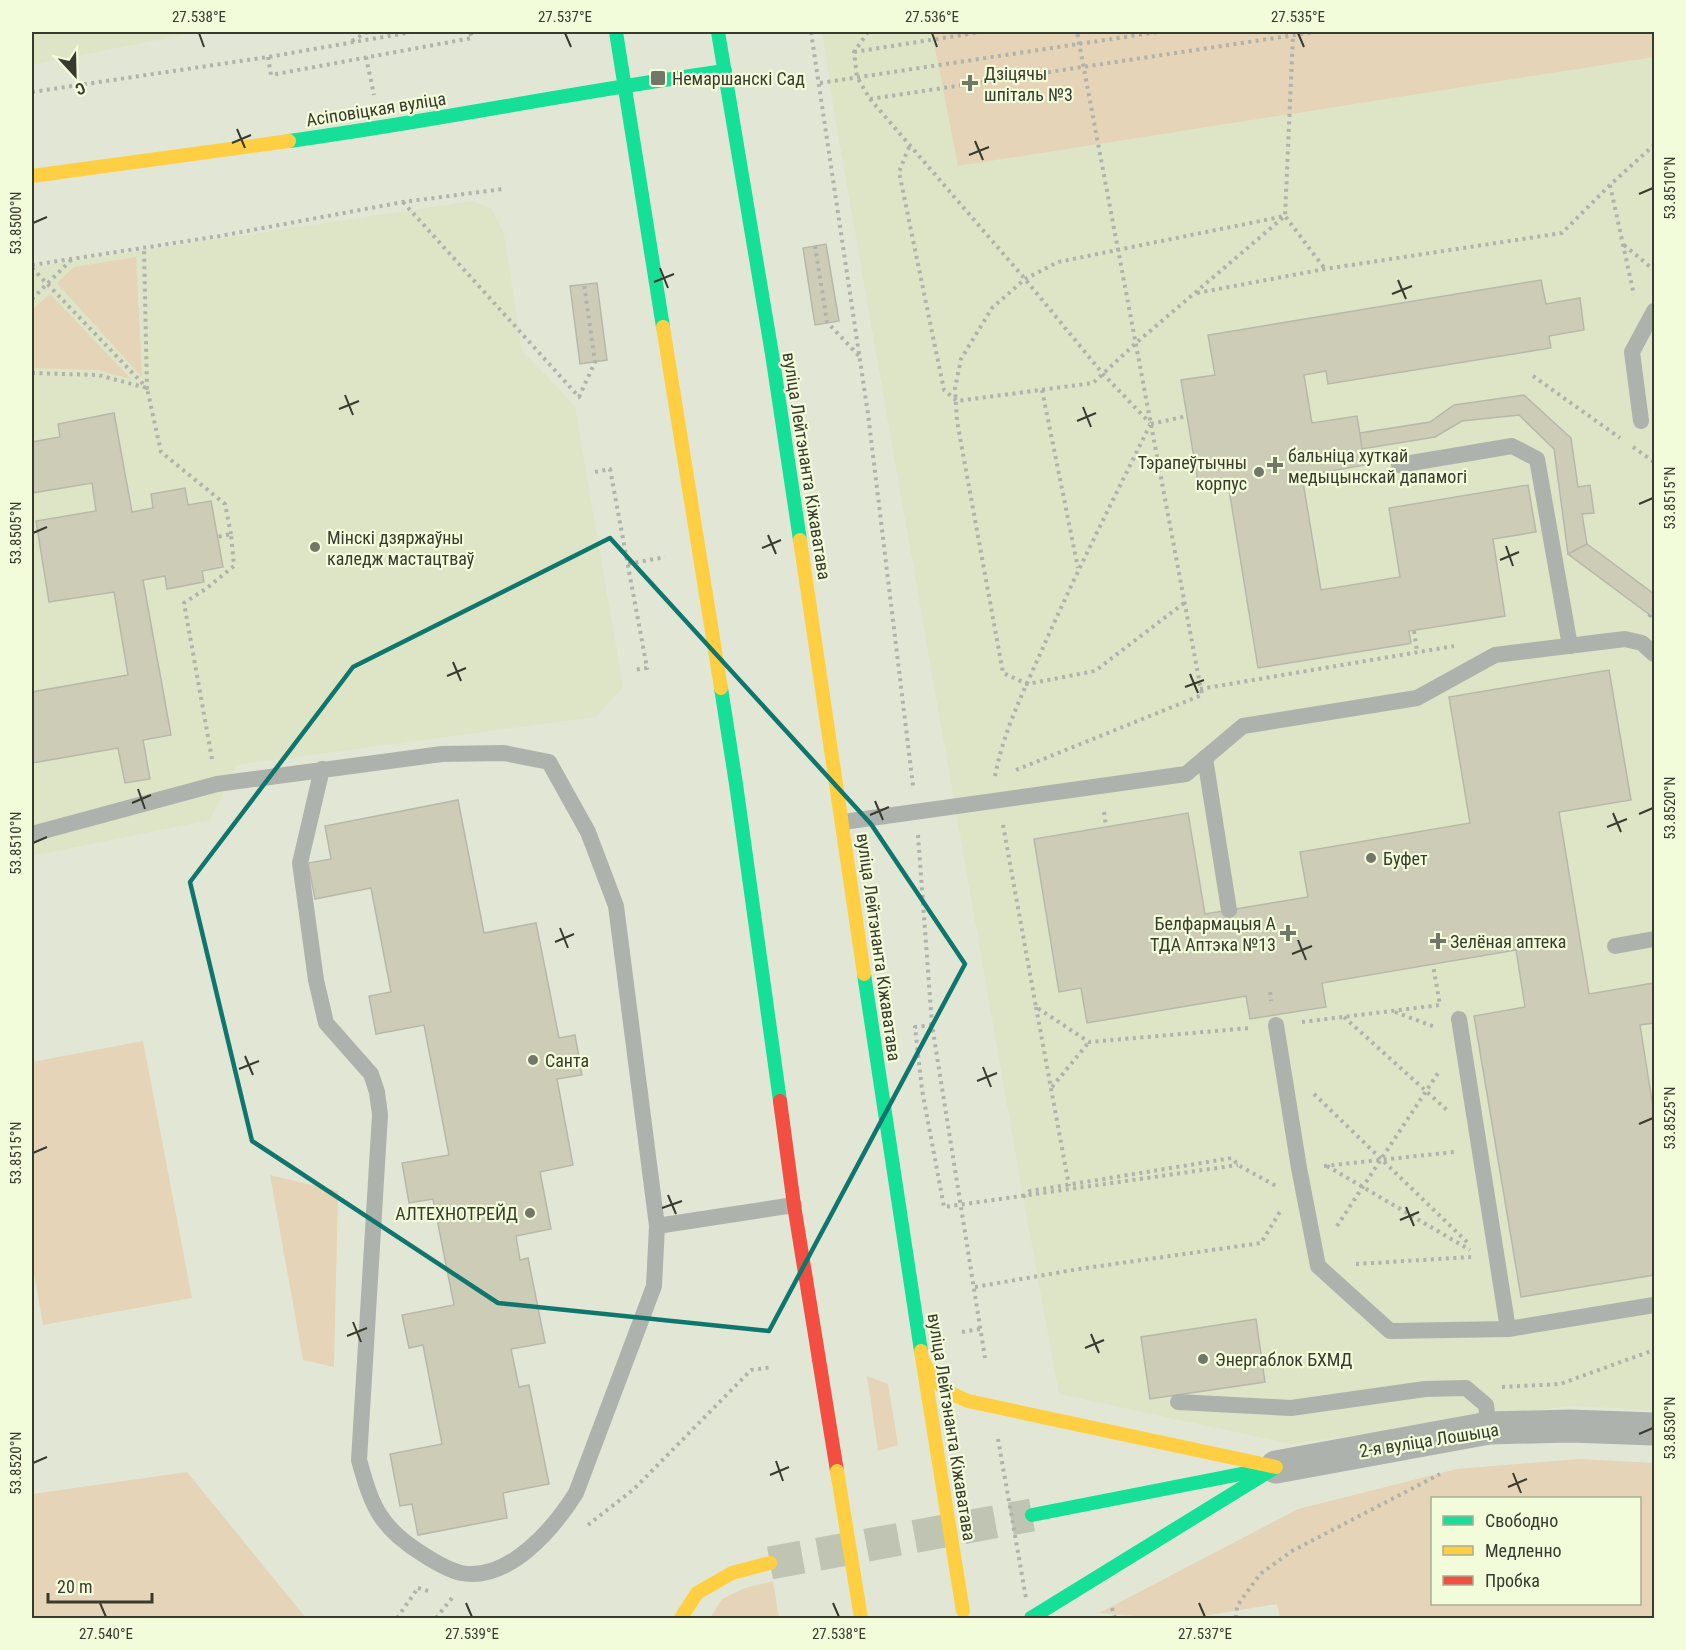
<svg xmlns="http://www.w3.org/2000/svg" width="1686" height="1650" viewBox="0 0 1686 1650" font-family="'Roboto Condensed',sans-serif">
<style>
.built{fill:#dde5c6}
.green{fill:#e5d4b7;fill-rule:evenodd}
.building{fill:#cdccb7;stroke:#b8b8aa;stroke-width:1.5}
.lines{fill:none;stroke-linecap:round;stroke-linejoin:round}
.primary-tunnel{stroke:#c0c4b3;stroke-width:33;stroke-dasharray:33 16;stroke-linecap:butt}
.path{stroke:#b0b3ab;stroke-width:4;stroke-dasharray:3 4.5;stroke-linecap:butt}
.lane{stroke:#aeb2ac;stroke-width:16}
.street{stroke:#aeb2ac;stroke-width:33}
.fast{stroke:#16e098;stroke-width:14}
.slow{stroke:#ffcf43;stroke-width:14}
.jam{stroke:#f24e42;stroke-width:14}
.path-bridge{stroke:#b0b3ab;stroke-width:4;stroke-dasharray:3 4.5;stroke-linecap:butt}
.slow-bridge{stroke:#ffcf43;stroke-width:14}
.marked{fill:none;stroke:#0f766e;stroke-width:4.5;stroke-linejoin:round}
.ticks{fill:none;stroke:#373a2d;stroke-width:2}
.poi-dot{fill:#737768;stroke:#f3fcda;stroke-width:2}
.labels{text-anchor:middle;dominant-baseline:central;stroke-width:4.5;stroke-linejoin:round;paint-order:stroke}
.poi-label{font-size:18px;fill:#373a2d;stroke:#f3fcda;text-anchor:start}
.street-label{font-size:18px;fill:#373a2d;stroke:#f3fcda}
.neatline{fill:none;stroke:#373a2d;stroke-width:2}
.ticks-label{font-size:15px;text-anchor:middle;fill:#373a2d}
</style>
<rect width="100%" height="100%" fill="#e2e7d5"/>
<g class="built">
<path d="M32 32H198L32 65Z"/>
<path d="M822 32H1654V1410L1569 1406 1291 1444 1059 1394 1023 1197 836 123Z"/>
<path d="M472 201 492 209 504 233 522 350 575 406 623 687 596 717 237 765 210 820 32 856V267Z"/>
</g>
<g class="green">
<path d="M932 32H1654V57L958 166Z"/>
<path d="M136 257 142 377 57 283 74 267Z"/>
<path d="M50 294 131 379 98 370 32 368V310Z"/>
<path d="M143 1041 192 1298 43 1325 32 1262V1062Z"/>
<path d="M270 1175 338 1191 334 1367 303 1360Z"/>
<path d="M867 1376 888 1384 898 1445 878 1451Z"/>
<path d="M1579 1459 1654 1463V1618H1280L1277 1604 1191 1618H1160L1099 1613 1298 1509 1457 1469ZM1640 1498V1604H1432V1498Z"/>
<path d="M187 1472 306 1618H32V1494Z"/>
<path d="M773 1581 779 1618H710L722 1599 745 1588Z"/>
</g>
<g class="building">
<path d="M826 244 839 321 815 325 803 248Z"/>
<path d="M1541 280 1546 304 1580 298 1584 330 1549 336 1551 348 1328 384 1326 371 1304 375 1312 423 1357 416 1365 465 1302 476 1321 590 1400 577 1389 508 1528 485 1536 532 1493 539 1505 616 1409 631 1411 643 1407 644 1258 668 1228 483 1199 488 1181 380 1215 375 1208 335Z"/>
<path d="M597 283 607 360 580 364 570 286Z"/>
<path d="M1524 395 1571 438 1578 487 1590 485 1594 513 1582 514 1587 544 1568 554 1554 449 1519 415 1462 421 1435 437 1362 449 1360 433 1430 422 1454 405Z"/>
<path d="M114 413 132 512 153 508 151 494 185 488 188 505 211 501 223 567 202 571 204 582 167 589 165 576 143 580 171 735 143 740 150 779 125 783 118 748 32 763V692L128 675 114 592 49 602 36 521 96 511 92 483 32 493V442L60 437 58 424Z"/>
<path d="M1587 544 1654 594V618L1568 554Z"/>
<path d="M1609 670 1631 800 1559 812 1589 994 1654 983V1023L1640 1025 1654 1114V1275L1521 1297 1474 1016 1525 1007 1516 950 1322 983 1326 1007 1250 1019 1246 996 1087 1023 1081 988 1059 992 1034 839 1188 813 1205 914 1308 897 1300 852 1470 823 1449 697Z"/>
<path d="M458 800 484 933 536 923 559 1038 575 1035 582 1075 557 1079 573 1165 540 1172 551 1229 516 1236 520 1260 528 1258 545 1343 511 1349 519 1387 529 1385 549 1484 503 1493 507 1518 418 1535 412 1504 400 1506 390 1454 442 1444 423 1345 409 1348 402 1315 454 1305 433 1199 409 1203 402 1163 449 1155 424 1025 376 1034 369 996 391 992 371 888 315 899 308 863 331 859 325 826Z"/>
<path d="M1256 1319 1265 1382 1150 1399 1141 1337Z"/>
</g>
<g class="lines">
<path class="primary-tunnel" d="M770 1563 1032 1515"/>
<g class="path">
<path d="M811 32 868 414 913 786"/>
<path d="M868 32 854 52 857 77 870 99 1025 279 1103 374 1150 423"/>
<path d="M352 41 367 32"/>
<path d="M854 52 981 32"/>
<path d="M268 57 271 75 472 38 470 32"/>
<path d="M366 57 374 95"/>
<path d="M820 83 1158 32"/>
<path d="M32 92 268 57 412 32"/>
<path d="M870 99 1315 32"/>
<path d="M909 147 899 172 944 390 957 401 1093 383 1136 343 1285 216 1293 35"/>
<path d="M1610 185 1634 295"/>
<path d="M403 202 579 397 595 362 584 284"/>
<path d="M1624 245 1654 270"/>
<path d="M815 246 827 322 860 357"/>
<path d="M32 265 220 236 403 202 503 189"/>
<path d="M32 268 147 388 144 248"/>
<path d="M1197 293 1325 269 1562 233 1610 185 1654 145"/>
<path d="M32 299 72 259"/>
<path d="M32 373 98 375 147 388 161 452 225 504 231 534"/>
<path d="M1533 376 1620 438"/>
<path d="M1042 390 1078 568"/>
<path d="M1151 424 1187 416"/>
<path d="M1633 447 1654 462"/>
<path d="M595 472 610 469 647 668 633 670"/>
<path d="M628 564 665 557"/>
<path d="M1184 603 1095 671 1027 684 1003 673 957 421 955 388 961 359 992 308 1025 279 1058 262 1285 216 1325 269"/>
<path d="M1649 617 1654 609"/>
<path d="M1414 631 1417 651"/>
<path d="M1200 689 1454 646"/>
<path d="M212 759 184 603 207 588 234 566 231 534 217 537"/>
<path d="M1016 770 1202 695 1077 32"/>
<path d="M995 776C1003 733 1023 692 1041 652 1075 575 1113 500 1150 425"/>
<path d="M1104 812 1106 826"/>
<path d="M1003 825 1036 1007 1089 1042 1250 1028"/>
<path d="M918 835 932 1025 985 1358"/>
<path d="M1270 992 1271 1001"/>
<path d="M1036 1007 1069 1186"/>
<path d="M1395 1012 1435 1027"/>
<path d="M1344 1017 1447 1110"/>
<path d="M1302 1022 1440 1005 1433 965"/>
<path d="M932 1025 915 1027 922 1090 944 1207 1238 1165"/>
<path d="M1052 1087 1089 1042"/>
<path d="M1314 1094 1468 1243"/>
<path d="M1324 1166 1454 1152"/>
<path d="M1327 1166 1470 1250"/>
<path d="M1023 1197 1030 1191 1232 1158 1238 1165 1276 1186"/>
<path d="M1337 1226 1440 1070"/>
<path d="M1356 1264 1471 1257"/>
<path d="M975 1287 1079 1269 1261 1243 1281 1210"/>
<path d="M962 1332 980 1329"/>
<path d="M1502 1387 1560 1384 1654 1350"/>
<path d="M588 1525 634 1489 751 1370 773 1367"/>
<path d="M418 1588 432 1592"/>
<path d="M1112 1608 1115 1618"/>
<path d="M397 1618 418 1588"/>
<path d="M436 1618 452 1598"/>
<path d="M1236 1618 1237 1606 1260 1574 1292 1551 1440 1474"/>
</g>
<g class="lane">
<path d="M1641 421 1632 352 1654 311"/>
<path d="M1399 465 1512 446 1537 459 1570 646"/>
<path d="M1205 758 1229 910"/>
<path d="M843 822 1186 774 1243 726 1417 698 1495 655 1625 639 1642 643 1654 654"/>
<path d="M32 834 217 784 442 754 504 753 549 762 588 832 616 906 657 1226 654 1286 576 1493C554 1528 509 1582 461 1573 448 1570 435 1562 424 1555 380 1528 372 1507 359 1460L380 1115 377 1092 371 1074 326 1023 316 980 300 863 322 769"/>
<path d="M1615 946 1654 939"/>
<path d="M1459 1019 1508 1329"/>
<path d="M1276 1025 1299 1168 1318 1266 1390 1331 1508 1329 1654 1305"/>
<path d="M657 1226 794 1205"/>
<path d="M1178 1402 1291 1408 1425 1389 1466 1388 1486 1405 1489 1428"/>
</g>
<path class="street" d="M1276 1467 1489 1428 1570 1426 1654 1429"/>
<g class="fast">
<path d="M616 32 663 327"/>
<path d="M718 32 772 354 800 540"/>
<path d="M289 141C435 121 579 91 725 71"/>
<path d="M721 688 736 784 780 1101"/>
<path d="M864 974 921 1351"/>
<path d="M1032 1515 1251 1472"/>
<path d="M1031 1618 1276 1467"/>
</g>
<g class="slow">
<path d="M32 176 289 141"/>
<path d="M663 327 721 688"/>
<path d="M800 540 864 974"/>
<path d="M921 1351 937 1451"/>
<path d="M923 1361C936 1384 943 1391 968 1401L1276 1467"/>
<path d="M681 1618 697 1593 732 1573 770 1563"/>
</g>
<path class="jam" d="M780 1101 794 1205 837 1471"/>
<path class="path-bridge" d="M998 1439 1026 1598"/>
<g class="slow-bridge">
<path d="M937 1451 963 1611"/>
<path d="M837 1471 861 1618"/>
</g>
</g>
<path class="marked" d="M610 538 871 824 965 964 769 1331 498 1303 252 1141 190 882 353 667Z"/>
<path class="ticks" d="M199 33 204 47M565 33 571 47M932 33 937 47M1298 33 1304 47M237 129 245 148M975 141 983 160M232 143 251 135M969 155 989 147M1639 194 1653 188M33 223 47 217M660 268 668 288M1398 280 1406 299M654 282 674 274M1392 294 1412 286M345 395 353 415M1083 407 1091 427M339 409 359 401M1077 421 1096 413M1639 504 1653 498M33 533 47 527M768 535 776 554M1506 546 1513 566M762 548 781 540M1500 560 1519 552M453 662 461 681M1190 674 1198 693M447 676 466 668M1185 687 1204 680M138 789 145 809M875 801 883 820M132 803 151 795M1613 813 1621 832M1639 814 1653 808M870 815 889 807M1607 827 1627 819M33 843 47 837M560 928 568 948M1298 940 1306 960M555 942 574 934M1292 954 1312 946M245 1056 253 1075M983 1067 991 1087M239 1069 259 1061M977 1081 997 1073M1639 1124 1653 1118M33 1153 47 1147M668 1195 676 1214M1406 1207 1414 1226M662 1208 682 1201M1400 1220 1419 1212M353 1322 361 1342M1091 1334 1099 1353M347 1336 367 1328M1085 1348 1104 1340M1639 1434 1653 1428M776 1461 783 1481M33 1463 47 1457M1513 1473 1521 1493M770 1475 789 1467M1508 1487 1527 1479M100 1603 106 1617M466 1603 472 1617M833 1603 839 1617M1199 1603 1205 1617"/>
<g class="poi-dot">
<rect x="650" y="70" width="16" height="16" rx="3"/>
<path d="M967 74h6v6h6v6h-6v6h-6v-6h-6v-6h6z"/>
<path d="M1272 456h6v6h6v6h-6v6h-6v-6h-6v-6h6z"/>
<circle cx="1259" cy="472" r="6"/>
<circle cx="315" cy="547" r="6"/>
<circle cx="1371" cy="858" r="6"/>
<path d="M1285 924h6v6h6v6h-6v6h-6v-6h-6v-6h6z"/>
<path d="M1435 932h6v6h6v6h-6v6h-6v-6h-6v-6h6z"/>
<circle cx="533" cy="1060" r="6"/>
<circle cx="530" cy="1213" r="6"/>
<circle cx="1203" cy="1359" r="6"/>
</g>
<g class="labels">
<g class="poi-label">
<text x="984" y="73">Дзіцячы<tspan x="984" dy="21">шпіталь №3</tspan></text>
<text x="672" y="78">Немаршанскі Сад</text>
<text x="1288" y="455">бальніца хуткай<tspan x="1288" dy="21">медыцынскай дапамогі</tspan></text>
<text x="1247" y="462" text-anchor="end">Тэрапеўтычны<tspan x="1247" dy="21">корпус</tspan></text>
<text x="327" y="537">Мінскі дзяржаўны<tspan x="327" dy="21">каледж мастацтваў</tspan></text>
<text x="1383" y="858">Буфет</text>
<text x="1276" y="923" text-anchor="end">Белфармацыя А<tspan x="1276" dy="21">ТДА Аптэка №13</tspan></text>
<text x="1450" y="941">Зелёная аптека</text>
<text x="545" y="1060">Санта</text>
<text x="518" y="1213" text-anchor="end">АЛТЕХНОТРЕЙД</text>
<text x="1215" y="1359">Энергаблок БХМД</text>
</g>
<g class="street-label">
<text transform="translate(376 109) rotate(-9)">Асіповіцкая вуліца</text>
<text transform="translate(807 466) rotate(81)">вуліца Лейтэнанта Кіжаватава</text>
<text transform="translate(879 947) rotate(82)">вуліца Лейтэнанта Кіжаватава</text>
<text transform="translate(952 1427) rotate(81)">вуліца Лейтэнанта Кіжаватава</text>
<text transform="translate(1429 1440) rotate(-9)">2-я вуліца Лошыца</text>
</g>
</g>
<rect width="1686" height="1650" fill="none" stroke="#f3fcda" stroke-width="66"/>
<rect x="1431" y="1497" width="210" height="108" fill="#f3fcda" stroke="#a8ae95" stroke-width="1.5"/>
<rect x="1443" y="1516" width="30" height="9" fill="#16e098" stroke="#a8ae95" stroke-width="1.5"/>
<text x="1485" y="1527" font-size="18" fill="#373a2d">Свободно</text>
<rect x="1443" y="1546" width="30" height="9" fill="#ffcf43" stroke="#a8ae95" stroke-width="1.5"/>
<text x="1485" y="1557" font-size="18" fill="#373a2d">Медленно</text>
<rect x="1443" y="1576" width="30" height="9" fill="#f24e42" stroke="#a8ae95" stroke-width="1.5"/>
<text x="1485" y="1587" font-size="18" fill="#373a2d">Пробка</text>
<g transform="translate(75 75) rotate(158)" stroke="#f3fcda" stroke-width="4.5" paint-order="stroke">
<path d="M0-4.5L10 22L0 15L-10 22Z" fill="#373a2d"/>
<text y="-9" font-size="16" font-weight="bold" text-anchor="middle" fill="#373a2d">С</text>
</g>
<path d="M48 1593v9h104v-9" fill="none" stroke="#373a2d" stroke-width="3"/>
<text x="57" y="1593" font-size="18" fill="#373a2d" stroke="#f3fcda" stroke-width="4.5" paint-order="stroke">20 m</text>
<rect x="33" y="33" width="1620" height="1584" class="neatline"/>
<g class="ticks-label">
<text x="199" y="22">27.538°E</text>
<text x="565" y="22">27.537°E</text>
<text x="932" y="22">27.536°E</text>
<text x="1298" y="22">27.535°E</text>
<text transform="translate(1670 188) rotate(-90)" y="5">53.8510°N</text>
<text transform="translate(16 223) rotate(-90)" y="5">53.8500°N</text>
<text transform="translate(1670 498) rotate(-90)" y="5">53.8515°N</text>
<text transform="translate(16 533) rotate(-90)" y="5">53.8505°N</text>
<text transform="translate(1670 808) rotate(-90)" y="5">53.8520°N</text>
<text transform="translate(16 843) rotate(-90)" y="5">53.8510°N</text>
<text transform="translate(1670 1118) rotate(-90)" y="5">53.8525°N</text>
<text transform="translate(16 1153) rotate(-90)" y="5">53.8515°N</text>
<text transform="translate(1670 1428) rotate(-90)" y="5">53.8530°N</text>
<text transform="translate(16 1463) rotate(-90)" y="5">53.8520°N</text>
<text x="106" y="1639">27.540°E</text>
<text x="472" y="1639">27.539°E</text>
<text x="839" y="1639">27.538°E</text>
<text x="1205" y="1639">27.537°E</text>
</g>
</svg>
